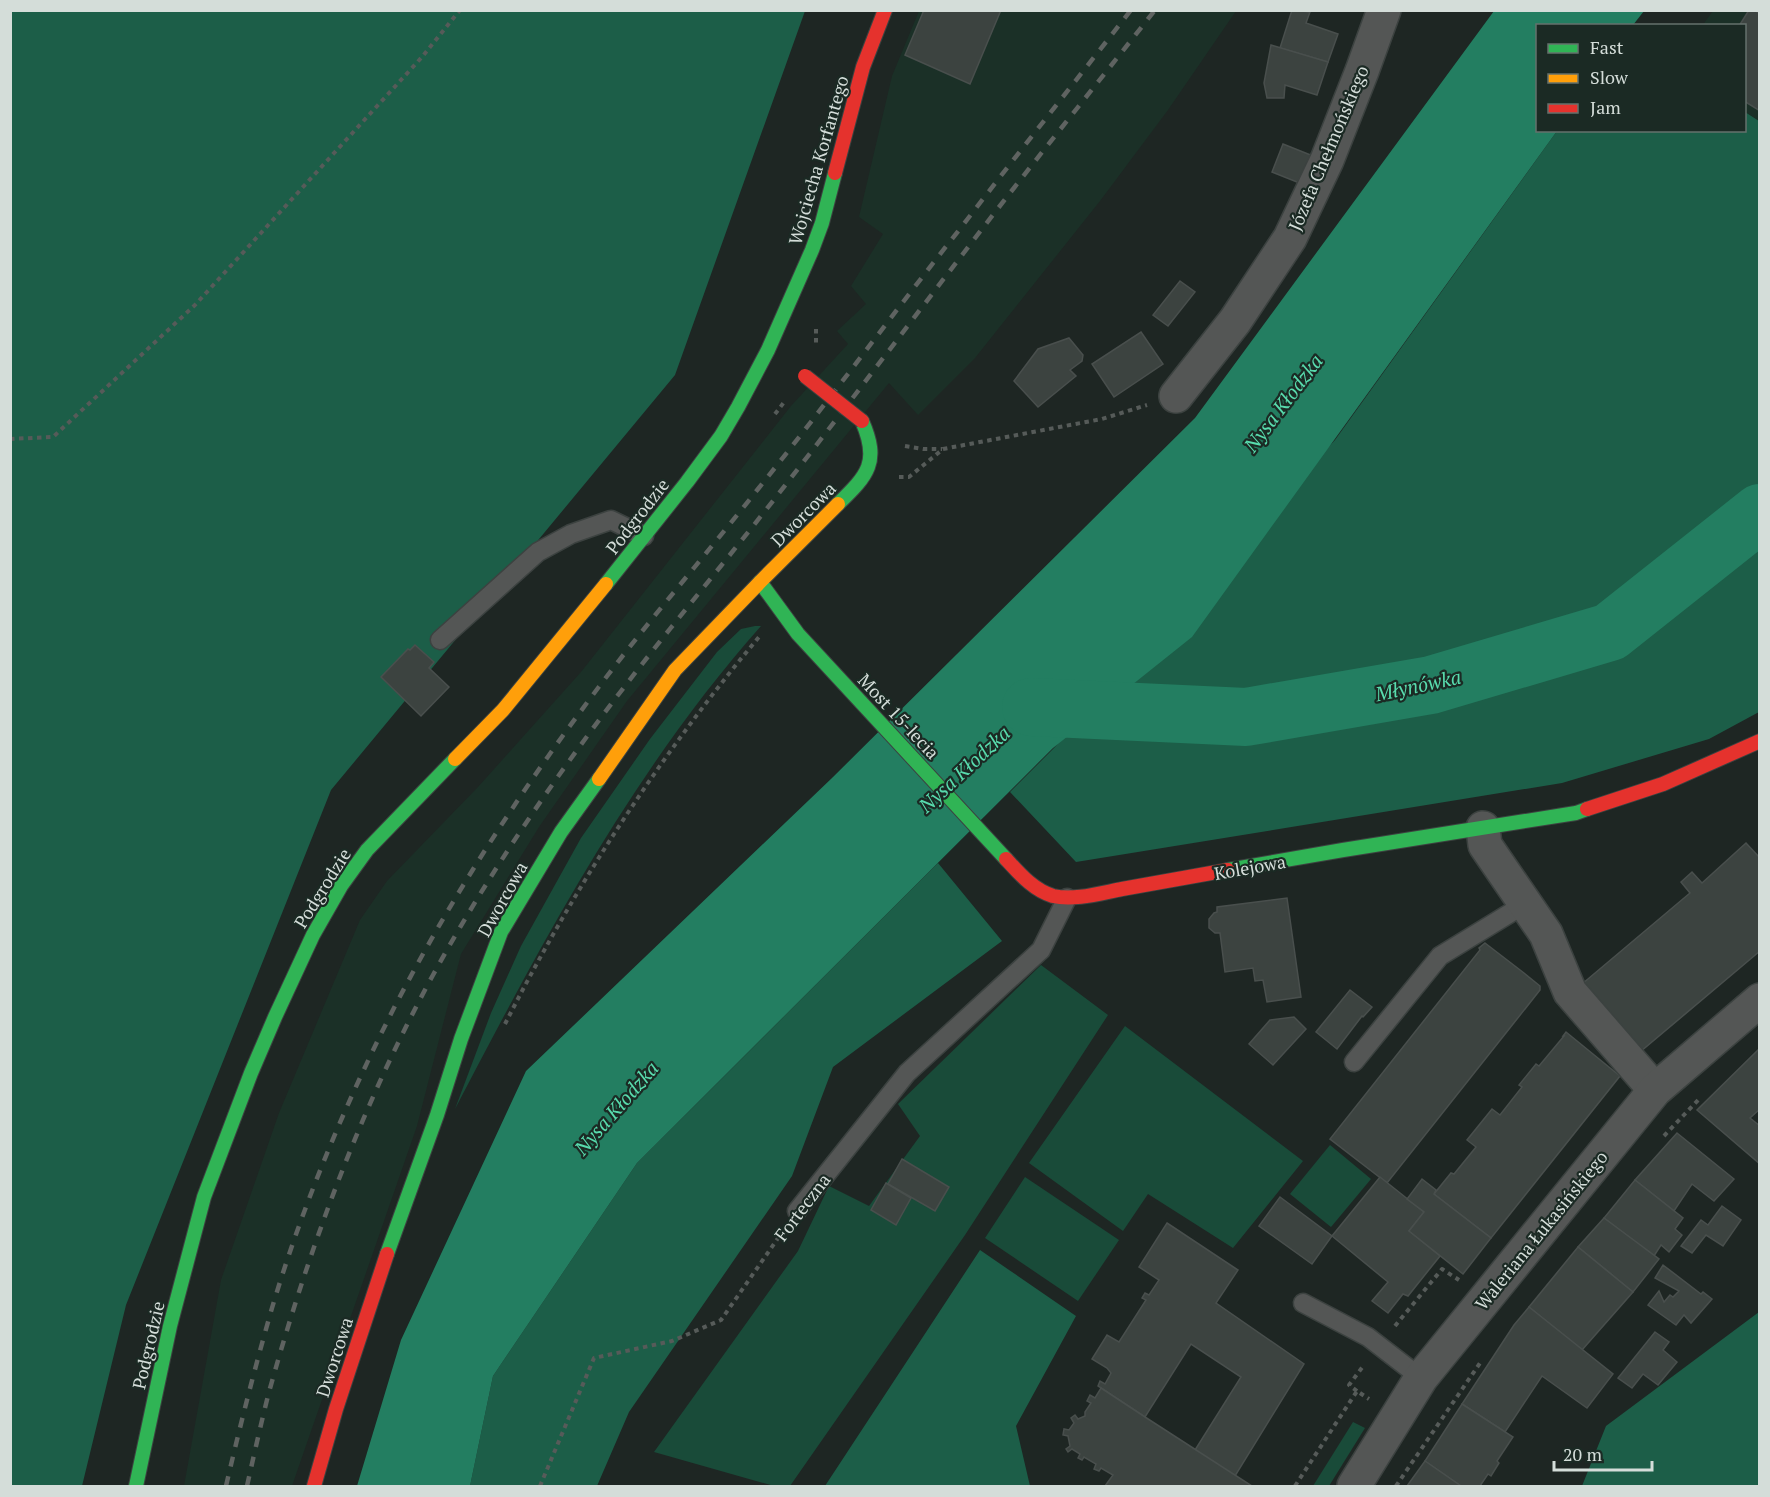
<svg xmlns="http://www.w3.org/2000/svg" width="1770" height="1497" viewBox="0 0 1770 1497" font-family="'PT Serif',serif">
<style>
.built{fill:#1b3027}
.green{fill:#194b39}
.forest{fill:#1c5e48}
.water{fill:#237e61}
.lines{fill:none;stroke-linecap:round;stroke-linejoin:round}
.river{stroke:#237e61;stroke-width:58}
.building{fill:#3c4340;stroke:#494f4d;stroke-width:1.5}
.lane-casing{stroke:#3c4240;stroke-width:21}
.street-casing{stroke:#3c4240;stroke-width:36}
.fast-casing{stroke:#3c4240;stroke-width:16}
.slow-casing{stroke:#3c4240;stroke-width:16}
.jam-casing{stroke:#3c4240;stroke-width:16}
.path{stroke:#565b59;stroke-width:4;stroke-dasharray:4.5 4.5;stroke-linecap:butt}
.lane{stroke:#545655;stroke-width:18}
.street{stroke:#545655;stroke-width:33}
.fast{stroke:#30b455;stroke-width:14}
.slow{stroke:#ff9f0a;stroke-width:14}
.jam{stroke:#e5322d;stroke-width:14}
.rail{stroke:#5f6361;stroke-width:4.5;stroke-dasharray:10 10;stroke-linecap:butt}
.jam-bridge-casing{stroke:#3c4240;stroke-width:16;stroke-linecap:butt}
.jam-bridge{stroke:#e5322d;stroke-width:14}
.labels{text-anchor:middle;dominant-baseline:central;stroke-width:4.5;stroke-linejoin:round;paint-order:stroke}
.street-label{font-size:18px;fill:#d4ddd9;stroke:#1b2a24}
.water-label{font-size:20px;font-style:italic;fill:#58dbad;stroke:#1b2a24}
</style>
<rect width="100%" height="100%" fill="#1e2623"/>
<g class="built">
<path d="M919 11H1236L1168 110 1100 201 975 358 918 415 889 383 627 701 539 827 461 954 417 1126 292 1486H184L221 1280 279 1113 360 920 387 881 478 787 581 672 791 406 848 344 837 331 866 304 851 286 883 234 859 217 892 76Z"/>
<path d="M1713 11H1759V121L1745 112 1744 26H1702Z"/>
</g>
<g class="green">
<path d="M755 626H761C634 769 543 940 455 1109L491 1013 521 946 581 838 650 739 717 652 741 629Z"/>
<path d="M1041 965 1108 1015 965 1235 790 1486H774L654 1452 798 1251 829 1186 869 1206 920 1136 898 1104Z"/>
<path d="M1125 1026 1303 1161 1233 1248 1148 1194 1123 1231 1029 1163Z"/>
<path d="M1330 1145 1371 1179 1331 1227 1290 1194Z"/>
<path d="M1025 1177 1119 1240 1078 1301 985 1238Z"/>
<path d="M1353 1422 1365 1428 1329 1486H1313Z"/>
</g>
<g class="forest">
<path d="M10 11H805L675 375 331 790 126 1305 82 1486H10Z"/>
<path d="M1745 112 1759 121V712L1709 739 1562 783 1076 862 1010 792 1054 748 1335 440 1557 131 1744 130Z"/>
<path d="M938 863 1002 941 833 1067 792 1176 629 1412 597 1486H470L493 1376 637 1163Z"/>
<path d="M980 1250 1076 1316 1016 1426 1030 1486H825Z"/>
<path d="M1759 1312V1486H1582L1606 1426Z"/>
</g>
<path class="water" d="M1494 11H1644L1633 25 1538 26V130L1557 131 1192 637 1053 748 637 1163 493 1376 470 1486H357L401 1340 526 1071 832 778 1195 418Z"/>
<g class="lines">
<path class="river" d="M1031 707 1246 717 1431 685 1610 632 1760 513"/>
</g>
<g class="building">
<path d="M924 10H1001L970 84 905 55Z"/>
<path d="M1292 10 1310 12 1306 23 1338 34 1328 62 1280 48Z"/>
<path d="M1749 10H1754L1760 14V111L1744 101V26H1739Z"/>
<path d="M1271 45 1328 62 1317 95 1285 85 1284 98H1267L1264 83Z"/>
<path d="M1283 144 1313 156 1302 184 1272 172Z"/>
<path d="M1180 281 1195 292 1168 326 1153 315Z"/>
<path d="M1141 332 1163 364 1114 397 1092 364Z"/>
<path d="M1069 338 1083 355 1082 361 1070 370 1076 376 1038 407 1014 381 1038 349Z"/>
<path d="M415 645 434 662 429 668 449 687 421 716 381 677 408 649 410 650Z"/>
<path d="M1746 843 1760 858V951L1640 1052 1582 984 1690 893 1681 882 1692 872 1702 883Z"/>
<path d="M1287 898 1301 997 1267 1002 1263 980 1255 981 1253 968 1225 972 1220 933H1215L1209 928V919L1214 913 1217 912V907Z"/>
<path d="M1485 943 1524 973 1540 986V990L1387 1183 1330 1139 1480 950 1479 948Z"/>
<path d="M1350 990 1372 1007 1363 1017 1362 1016 1337 1049 1316 1032Z"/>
<path d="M1294 1017 1306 1029 1273 1065 1249 1044 1270 1020Z"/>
<path d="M1566 1032 1620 1076 1491 1238 1434 1194 1451 1173 1454 1174 1476 1147 1467 1140 1492 1109 1500 1115 1522 1087 1519 1085 1536 1064 1539 1066 1564 1036H1563Z"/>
<path d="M1760 1048V1109L1750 1118 1760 1126V1164L1697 1110Z"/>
<path d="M1677 1133 1734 1179 1714 1201 1692 1184 1674 1211 1635 1180Z"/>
<path d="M902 1159 949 1187 935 1211 888 1184Z"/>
<path d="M1380 1177 1424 1212 1409 1231 1440 1256 1408 1296 1403 1294 1388 1313 1372 1301 1388 1282 1332 1236Z"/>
<path d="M1422 1179 1436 1190 1434 1194 1491 1238 1463 1274 1409 1231 1424 1212 1407 1199Z"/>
<path d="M1635 1180 1683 1218 1675 1229 1682 1235 1669 1252 1661 1245 1654 1256 1604 1218Z"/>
<path d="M886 1183 911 1198 896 1225 871 1210Z"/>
<path d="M1280 1197 1332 1236 1312 1264 1259 1226Z"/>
<path d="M1722 1206 1741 1220 1723 1246 1706 1235 1692 1253 1681 1246 1701 1220 1708 1225Z"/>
<path d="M1604 1218 1659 1259 1633 1292 1578 1247Z"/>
<path d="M1167 1223 1238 1270 1216 1303 1304 1364 1235 1476 1195 1450 1241 1377 1191 1344 1145 1417 1098 1386 1100 1381 1105 1384 1111 1373 1107 1368 1092 1359 1107 1335 1119 1342 1146 1300 1142 1298 1145 1293 1149 1295 1159 1280 1139 1267Z"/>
<path d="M1578 1247 1633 1292 1582 1350 1529 1307Z"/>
<path d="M1663 1265 1701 1294 1703 1292 1712 1299 1691 1323 1684 1315 1676 1325 1648 1305 1659 1291 1664 1302 1670 1295 1673 1297 1679 1291 1655 1278Z"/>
<path d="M1529 1307 1613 1374 1587 1408 1542 1376 1505 1432 1462 1404 1514 1325Z"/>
<path d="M1655 1332 1669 1342 1663 1350 1677 1362 1658 1385 1643 1374 1632 1388 1618 1378Z"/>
<path d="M1101 1388 1145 1417 1252 1486H1105L1113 1475 1101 1468 1099 1471 1094 1469 1096 1464 1084 1457 1082 1460 1078 1458 1080 1454 1072 1449 1068 1452 1066 1449 1070 1446 1068 1436 1063 1435 1064 1429 1069 1430 1074 1423 1071 1418 1075 1415 1078 1419 1085 1416V1412L1091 1403 1087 1401 1090 1395 1095 1398Z"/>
<path d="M1462 1404 1513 1437 1497 1461 1499 1463 1491 1476 1488 1474 1480 1486H1461L1425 1461Z"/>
<path d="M1425 1461 1461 1486H1407Z"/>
</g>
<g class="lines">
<g class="lane-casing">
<g id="lane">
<path d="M440 640 538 552 571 534 611 520 644 536"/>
<path d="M1354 1062 1440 956 1525 904"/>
<path d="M797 1211 907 1073 1041 950 1067 898"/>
<path d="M1303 1303 1368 1337 1421 1378"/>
</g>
</g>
<g class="street-casing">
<g id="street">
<path d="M1176 396 1235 321 1290 238 1327 160 1362 71 1384 10"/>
<path d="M1483 828 1485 845 1546 934 1570 992 1655 1090"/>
<path d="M1354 1486 1421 1378 1655 1090 1760 1000"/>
</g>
</g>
<g class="fast-casing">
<g id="fast">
<path d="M838 504C868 475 880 462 862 421"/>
<path d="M760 582 798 634 1006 859"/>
<path d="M606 584 687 482 721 436 738 407 768 350 812 250 822 223 835 173"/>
<path d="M1228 870 1343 850 1576 813 1587 809"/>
<path d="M387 1254 437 1115 461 1039 501 932 561 832 599 779"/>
<path d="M136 1486 170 1326 204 1197 251 1073 275 1017 313 935 341 886 367 850 455 759"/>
</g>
</g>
<g class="slow-casing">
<g id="slow">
<path d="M455 759 503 710 606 584"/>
<path d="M599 779 675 670 760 582 838 504"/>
</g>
</g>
<g class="jam-casing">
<g id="jam">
<path d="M835 173 863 67 885 10"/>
<path d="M1587 809 1663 784 1760 741"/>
<path d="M1006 859C1019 873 1033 890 1053 896 1074 901 1101 893 1122 889 1157 883 1193 876 1228 870"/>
<path d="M314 1486 336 1409 387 1254"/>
</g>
</g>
<g class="path">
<path d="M816 329V346"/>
<path d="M775 414 785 401"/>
<path d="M10 439 53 437 195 305 422 57 460 10"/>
<path d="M905 446 923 449H942"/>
<path d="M899 477H909L943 449 1102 419 1147 405"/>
<path d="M505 1024C575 886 660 755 759 637"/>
<path d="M1664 1136 1700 1098"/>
<path d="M1395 1326 1442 1269 1459 1280"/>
<path d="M1357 1391 1349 1385 1364 1365"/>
<path d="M540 1486 594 1358 672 1341 721 1320 783 1231"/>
<path d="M1295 1486 1357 1391 1369 1399"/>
<path d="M1396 1486 1480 1363"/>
</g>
<use href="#lane" class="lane"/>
<use href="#street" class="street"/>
<use href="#fast" class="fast"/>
<use href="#slow" class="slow"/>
<use href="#jam" class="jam"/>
<g class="rail">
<path d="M226 1486C240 1426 255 1367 272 1308 303 1204 346 1102 395 1006 453 894 522 789 598 688 649 620 705 556 758 489 828 402 894 312 963 225 1018 153 1075 82 1131 10"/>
<path d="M247 1486C254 1455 261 1423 269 1392 309 1248 361 1107 433 975 485 880 546 790 612 703 665 633 722 566 776 497 841 414 905 329 969 246 1030 166 1093 89 1155 10"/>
</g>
<g class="jam-bridge-casing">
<path id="jam-bridge" d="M805 376 862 421"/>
</g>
<use href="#jam-bridge" class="jam-bridge"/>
</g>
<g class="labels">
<g class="street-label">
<text transform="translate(1328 148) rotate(-67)">Józefa Chełmońskiego</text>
<text transform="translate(818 160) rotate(-74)">Wojciecha Korfantego</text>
<text transform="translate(803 514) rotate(-45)">Dworcowa</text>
<text transform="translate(637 516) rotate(-52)">Podgrodzie</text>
<text transform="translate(899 716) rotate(47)">Most 15-lecia</text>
<text transform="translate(1250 867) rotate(-10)">Kolejowa</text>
<text transform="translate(322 888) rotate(-58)">Podgrodzie</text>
<text transform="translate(502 899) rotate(-61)">Dworcowa</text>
<text transform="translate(802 1207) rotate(-53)">Forteczna</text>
<text transform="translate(1541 1230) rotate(-51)">Waleriana Łukasińskiego</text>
<text transform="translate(148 1345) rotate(-77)">Podgrodzie</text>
<text transform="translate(334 1357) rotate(-72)">Dworcowa</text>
</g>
<g class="water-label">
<text transform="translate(1283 403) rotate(-53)">Nysa Kłodzka</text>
<text transform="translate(1418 685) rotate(-12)">Młynówka</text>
<text transform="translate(964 769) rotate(-43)">Nysa Kłodzka</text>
<text transform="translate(616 1108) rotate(-49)">Nysa Kłodzka</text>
</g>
</g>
<rect width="1770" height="1497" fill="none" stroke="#d4ddd9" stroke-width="24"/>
<rect x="1536" y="24" width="210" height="108" fill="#1b2a24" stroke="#65726c" stroke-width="1.5"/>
<rect x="1548" y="44" width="30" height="9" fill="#30b455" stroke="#65726c" stroke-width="1.5"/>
<text x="1590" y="54" font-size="18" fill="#d4ddd9">Fast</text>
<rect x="1548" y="74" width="30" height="9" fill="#ff9f0a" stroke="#65726c" stroke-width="1.5"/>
<text x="1590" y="84" font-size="18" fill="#d4ddd9">Slow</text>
<rect x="1548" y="104" width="30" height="9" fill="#e5322d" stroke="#65726c" stroke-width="1.5"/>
<text x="1590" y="114" font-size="18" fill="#d4ddd9">Jam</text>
<path d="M1554 1461v9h98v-9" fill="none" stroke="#d4ddd9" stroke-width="3"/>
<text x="1563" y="1461" font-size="18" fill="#d4ddd9" stroke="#1b2a24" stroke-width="4.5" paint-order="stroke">20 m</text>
</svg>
